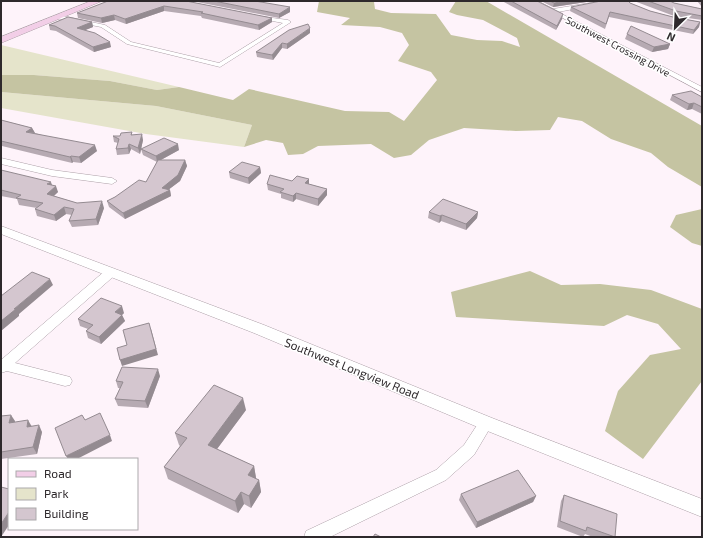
<svg xmlns="http://www.w3.org/2000/svg" width="703" height="538" viewBox="0 0 703 538" font-family="'Exo 2',sans-serif">
<style>
.green{fill:#e5e4cb}
.forest{fill:#c5c4a2}
.lines{fill:none;stroke-linecap:round;stroke-linejoin:round}
.minor-casing{stroke:#ada0a8;stroke-width:1}
.tertiary-casing{stroke:#ada0a8;stroke-width:1}
.secondary-casing{stroke:#ada0a8;stroke-width:1}
.minor{fill:#fff;fill-rule:evenodd}
.tertiary{fill:#fff;fill-rule:evenodd}
.secondary{fill:#f2cee7;fill-rule:evenodd}
.wall{fill:#b6aab2}
.shaded-wall{fill:#948b91}
.building{fill:#d4c6cf;stroke:#948b91}
.labels{text-anchor:middle;dominant-baseline:central;stroke-width:3;stroke-linejoin:round;paint-order:stroke}
.far-street-label{font-size:10px;fill:#2e292c;stroke:#fff}
.street-label{font-size:12px;fill:#2e292c;stroke:#fff}
</style>
<rect width="100%" height="100%" fill="#fef3fa"/>
<g class="green">
<path d="M1 45 179 87 157 90 110 81 34 75H1Z"/>
<path d="M1 92 156 106 252 125 244 147 146 134 1 108Z"/>
</g>
<g class="forest">
<path d="M319 1H372L374 2 375 9 391 13 436 14 451 35 477 40 502 41 520 47 517 38 483 20 457 15 449 12 456 1H486L702 126V187L668 167 651 153 611 139 582 121 558 117 550 130 516 131 464 128 429 140 411 155 394 158 371 144 318 146 303 154 288 155 283 143 266 140 244 147 252 125 156 106 1 92V75H34L110 81 157 90 179 87 233 100 249 89 345 111 389 112 404 121 437 80 431 72 398 61 409 45 402 33 380 27 341 25 350 18 317 12Z"/>
<path d="M702 209V246L692 243 670 227 676 215Z"/>
<path d="M530 271 561 285 600 284 651 290 702 309V381L643 459 605 431 618 391 650 355 681 349 658 324 627 315 604 326 456 317 451 292Z"/>
</g>
<g class="lines">
<g class="minor-casing">
<g id="minor">
<path d="M531 1H538L553 9 602 1H615L558 12 702 87V92Z"/>
<path d="M58 15 105 25 131 42 219 63 283 23 257 18V16L288 20 291 22 220 67 127 44 101 27 56 18 55 17Z"/>
<path d="M1 158 52 170 112 178 117 181 112 184 52 176 1 164Z"/>
<path d="M110 269 114 270 116 273 114 276 15 363 70 377 72 381 70 385 65 386 7 371 1 373V360L106 270Z"/>
<path d="M486 417 491 419 493 423 474 455 446 480 330 537H304L306 531 436 470 464 445 481 419Z"/>
</g>
</g>
<g class="tertiary-casing">
<path id="tertiary" d="M1 226 264 325 492 418 702 499V517L480 428 254 333 1 234Z"/>
</g>
<g class="secondary-casing">
<path id="secondary" d="M91 1H102L1 43V37Z"/>
</g>
<use href="#minor" class="minor"/>
<use href="#tertiary" class="tertiary"/>
<use href="#secondary" class="secondary"/>
</g>
<g class="wall">
<path d="M186 1 272 18V22L259 30 202 18 201 16 164 11 126 24 115 20 102 23 78 18 77 13Z"/>
<path d="M192 1H255L290 12 279 18Z"/>
<path d="M502 1H537L562 19 556 30Z"/>
<path d="M541 1H593L553 7Z"/>
<path d="M634 1H670L674 3 702 9V20L674 16Z"/>
<path d="M697 1H702V7Z"/>
<path d="M630 3 650 11 673 17 700 22 699 27 693 34 609 17 605 29 570 11 571 7Z"/>
<path d="M92 22 93 27 85 30 111 47 94 52 56 31 50 30 49 25Z"/>
<path d="M310 33 287 49 282 48 273 60 257 57 256 52Z"/>
<path d="M627 34 670 44 668 49 652 52 625 39Z"/>
<path d="M672 95 702 97V114L692 109 687 110 670 100Z"/>
<path d="M1 120 32 128 35 133 97 151 81 163 73 162 72 163 2 146 1 144Z"/>
<path d="M132 132V135L143 140 140 154 131 149 129 154 117 155 116 149 118 143 114 142 113 136H120Z"/>
<path d="M141 149 179 150 161 160H185L187 166 180 181 168 190H170L171 196 125 219 109 207 107 201 146 182 157 162 143 155Z"/>
<path d="M260 167 261 173 249 184 230 178 229 172Z"/>
<path d="M1 170 52 185 58 192 54 196 77 203 104 208 98 225 72 227 69 221 72 215 66 214 56 221 37 216 35 209 37 208 19 205 17 199 1 196Z"/>
<path d="M309 179V184L327 189V195L318 206 296 199 293 202 281 198V194L268 190 267 184Z"/>
<path d="M429 212H478L477 218 466 230 441 221 439 223 428 218Z"/>
<path d="M124 313 122 315 125 321 101 344 88 338 86 331 88 329 80 326 78 319Z"/>
<path d="M160 376 148 408 118 406 115 399 120 388H118L116 381Z"/>
<path d="M246 410 217 449 254 466 256 478H255L259 480 261 492 251 508 244 504 238 513 168 479 164 467 180 446 179 445 175 433Z"/>
<path d="M1 416 15 421V422L32 426 42 432 37 454 1 459Z"/>
<path d="M461 494 536 496 533 502 476 528 459 500Z"/>
<path d="M564 495 615 537H593L585 534 583 537 557 527 561 501Z"/>
</g>
<g class="shaded-wall">
<path d="M566 1H593L553 7 554 3Z"/>
<path d="M164 6V11L126 24 125 19Z"/>
<path d="M290 7V12L279 18V14Z"/>
<path d="M563 14 562 19 556 30 557 26Z"/>
<path d="M114 15 115 20 102 23 101 18Z"/>
<path d="M272 18V22L259 30 258 25Z"/>
<path d="M92 22 93 27 78 33 77 28Z"/>
<path d="M700 22 699 27 693 34 694 30Z"/>
<path d="M310 28V33L287 49V44Z"/>
<path d="M110 42 111 47 94 52 93 47Z"/>
<path d="M282 43V48L273 60 272 55Z"/>
<path d="M670 44 668 49 652 52 654 47Z"/>
<path d="M694 103 692 109 687 110 689 104Z"/>
<path d="M32 128 35 133 26 132Z"/>
<path d="M142 134 143 140 140 154 138 148Z"/>
<path d="M129 144 131 149 129 154 128 148Z"/>
<path d="M178 144 179 150 157 162 156 156Z"/>
<path d="M95 145 97 151 81 163 79 157Z"/>
<path d="M71 156 73 162 72 163 70 157Z"/>
<path d="M185 160 187 166 180 181 164 193 170 190 171 196 125 219 123 213 162 188Z"/>
<path d="M260 167 261 173 249 184 248 178Z"/>
<path d="M309 179V185L305 183Z"/>
<path d="M51 182 53 188 47 184Z"/>
<path d="M56 186 58 192 49 200 47 194Z"/>
<path d="M327 189V195L318 206V199Z"/>
<path d="M296 193V199L293 202V196Z"/>
<path d="M102 201 104 208 98 225 96 219Z"/>
<path d="M64 207 66 214 56 221 54 215Z"/>
<path d="M478 212 477 218 466 230V224Z"/>
<path d="M442 215 441 221 439 223 440 216Z"/>
<path d="M50 279 53 285 19 314V316L1 331V321L14 309Z"/>
<path d="M122 306 124 313 118 319 115 312Z"/>
<path d="M122 315 125 321 101 344 99 337Z"/>
<path d="M151 329 158 355 122 366 120 360Z"/>
<path d="M158 369 160 376 148 408 145 401Z"/>
<path d="M243 398 246 410 211 457 208 445Z"/>
<path d="M11 415 15 421 13 429 9 423Z"/>
<path d="M28 420 32 427H27Z"/>
<path d="M39 425 42 432 37 454 33 447Z"/>
<path d="M110 435 112 441 77 459H68L66 456Z"/>
<path d="M254 466 256 478 250 487 248 475Z"/>
<path d="M259 480 261 492 251 508 249 496Z"/>
<path d="M241 492 244 504 238 513 235 501Z"/>
<path d="M536 496 533 502 476 528 477 522Z"/>
<path d="M9 512V525L1 537V524Z"/>
</g>
<g class="building">
<path d="M108 1H186L272 18 258 25 201 13 203 12 164 6 125 19 114 15 101 18 77 13Z"/>
<path d="M214 1H255L290 7 279 14Z"/>
<path d="M511 1H537L563 14 557 26Z"/>
<path d="M550 1H566L554 3Z"/>
<path d="M601 1H628L630 3 650 11 673 17 700 22 694 30 610 12 606 24 571 7Z"/>
<path d="M648 1H670L674 3 702 9V16L676 11Z"/>
<path d="M68 17 92 22 77 28 95 33 110 42 93 47 55 26 49 25Z"/>
<path d="M308 24 310 28 287 44 282 43 272 55 256 52 289 30Z"/>
<path d="M631 26 670 44 654 47 627 34Z"/>
<path d="M691 91 702 97V107L694 103 689 104 672 95Z"/>
<path d="M1 120 32 128 26 132 95 145 79 157 71 156 70 157 1 141Z"/>
<path d="M132 132 131 135 142 134 138 148 129 144 128 148 116 149 119 139 113 136H120L121 133Z"/>
<path d="M164 138 178 144 156 156 141 149Z"/>
<path d="M158 160H185L178 175 162 188 170 190 123 213 107 201 115 197 139 180 146 182Z"/>
<path d="M242 162 260 167 248 178 229 172Z"/>
<path d="M1 170 51 182 47 184 56 186 47 194 77 203 102 201 96 219 69 221 74 209 64 207 54 215 35 209 43 203 16 198 21 195 1 190Z"/>
<path d="M270 175 292 181 297 176 309 179 305 183 327 189 318 199 296 193 293 196 280 192 284 189 267 184Z"/>
<path d="M443 199 478 212 466 224 442 215 440 216 429 212Z"/>
<path d="M32 272 50 279 14 309H16L1 321V296Z"/>
<path d="M101 298 122 306 115 312 122 315 99 337 86 331 93 325 78 319Z"/>
<path d="M149 323 156 349 120 360 117 348 127 345 123 330Z"/>
<path d="M122 367 158 369 145 401 115 399 123 382 116 381Z"/>
<path d="M214 385 243 398 208 445 254 466 248 475 259 480 249 496 241 492 235 501 164 467 187 438 175 433Z"/>
<path d="M100 413 110 435 66 456 55 428 82 415 85 420Z"/>
<path d="M11 415 9 423 28 420 27 427 39 425 33 447 1 452V416Z"/>
<path d="M518 470 536 496 477 522 461 494Z"/>
<path d="M1 487 9 489V512L1 524Z"/>
<path d="M564 495 617 514 615 537 587 527 586 531 560 521Z"/>
<path d="M375 534 381 537H373Z"/>
</g>
<g class="labels">
<g class="far-street-label">
<text transform="translate(618 46) rotate(28)">Southwest Crossing Drive</text>
</g>
<g class="street-label">
<text transform="translate(352 368) rotate(22)">Southwest Longview Road</text>
</g>
</g>
<rect width="703" height="538" fill="none" stroke="#2e292c" stroke-width="4"/>
<rect x="8" y="458" width="130" height="72" fill="#ffffff" stroke="#aba9ab"/>
<rect x="16" y="471" width="20" height="6" fill="#f2cee7" stroke="#aba9ab"/>
<text x="44" y="478" font-size="12" fill="#2e292c">Road</text>
<rect x="16" y="488" width="20" height="12" fill="#e5e4cb" stroke="#aba9ab"/>
<text x="44" y="498" font-size="12" fill="#2e292c">Park</text>
<rect x="16" y="508" width="20" height="12" fill="#d4c6cf" stroke="#aba9ab"/>
<text x="44" y="518" font-size="12" fill="#2e292c">Building</text>
<g transform="translate(675 28) rotate(204)" stroke="#ffffff" stroke-width="3" paint-order="stroke">
<path d="M0-3L7 15L0 10L-7 15Z" fill="#2e292c"/>
<text y="-6" font-size="11" font-weight="bold" text-anchor="middle" fill="#2e292c">N</text>
</g>
</svg>
